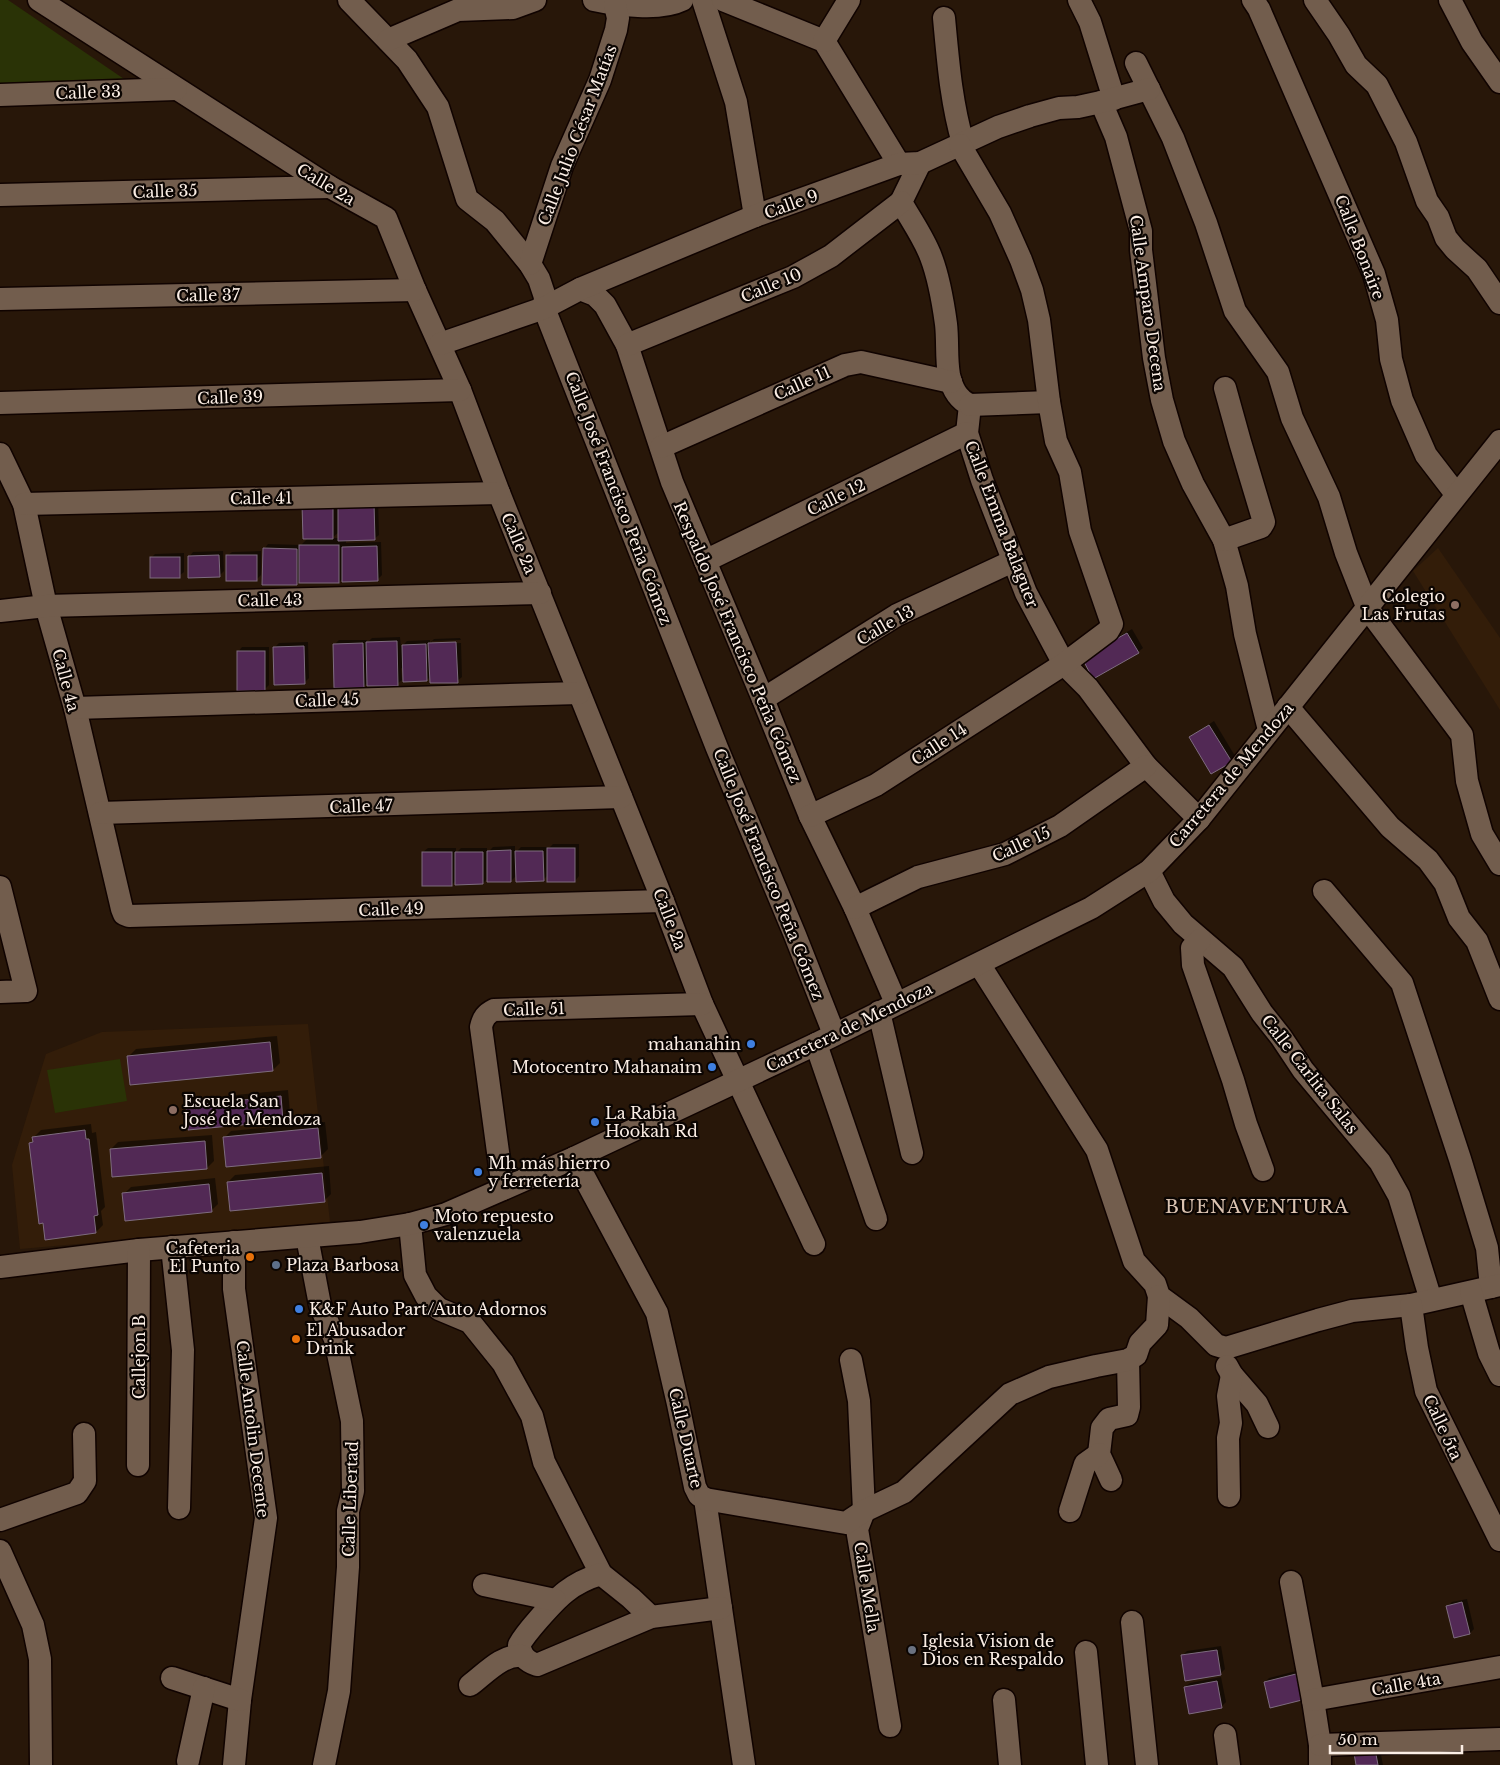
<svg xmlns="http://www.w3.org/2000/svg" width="1500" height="1765" viewBox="0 0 1500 1765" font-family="'Libre Baskerville',serif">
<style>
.built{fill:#331d09}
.green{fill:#2a3306}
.shadow{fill:#0007;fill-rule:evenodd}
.building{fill:#522955;stroke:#7e6c7f}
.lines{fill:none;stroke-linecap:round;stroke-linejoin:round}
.minor-casing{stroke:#100300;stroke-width:25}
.minor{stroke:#725d4d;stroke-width:22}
.education-dot{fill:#8d6e63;stroke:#0b0502;stroke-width:2}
.shop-dot{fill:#3f7fe0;stroke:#0b0502;stroke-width:2}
.food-dot{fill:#e8710a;stroke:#0b0502;stroke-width:2}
.service-dot{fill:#5c6f8a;stroke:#0b0502;stroke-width:2}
.worship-dot{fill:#6b7280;stroke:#0b0502;stroke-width:2}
.labels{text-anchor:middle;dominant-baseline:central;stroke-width:4.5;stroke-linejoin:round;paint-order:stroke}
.street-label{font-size:16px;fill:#fbeee5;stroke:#0b0502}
.poi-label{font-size:16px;fill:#fbeee5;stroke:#0b0502;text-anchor:start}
.neighbourhood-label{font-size:18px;letter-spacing:1px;fill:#dbc3b1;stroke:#0b0502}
</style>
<rect width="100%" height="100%" fill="#281709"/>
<g class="built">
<path d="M1438 548 1500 638V710L1413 571Z"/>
<path d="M308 1024 330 1222 20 1249 12 1165 46 1054 102 1032Z"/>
</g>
<g class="green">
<path d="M0 0H8L127 81 0 84Z"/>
<path d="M120 1059 127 1101 55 1113 47 1070Z"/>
</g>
<g class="shadow">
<path d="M378 499 379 535 374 539H346V543L381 542 382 575 377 580 344 578 339 582 301 579 296 584 264 549 268 544 301 545 308 538 304 504ZM339 532V538H332Z"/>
<path d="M223 551 224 571 219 576 189 557 193 552Z"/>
<path d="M261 551V575L257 579 227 556 232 552Z"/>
<path d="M184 553V572L179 576 151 558 155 554Z"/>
<path d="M1132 629 1143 648 1138 652 1088 654Z"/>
<path d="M400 637 401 647 407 641 430 640V643L434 639 460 638 461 640 432 641V644L461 643 462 677 457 681 431 676 427 680 401 668 402 680 397 684 368 682 363 687 334 645 339 640H367V643L372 638Z"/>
<path d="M308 642 309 678 304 683 275 647 279 643Z"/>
<path d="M242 647H269V685L264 690 238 652Z"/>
<path d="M1214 721 1235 756 1231 761 1190 737Z"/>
<path d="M553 844H579V876L575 881 548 875 543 880 517 875 511 881 489 877 483 883 456 880 452 885 423 852 428 848H456V853L461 848H487V853L493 847 515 846V853L521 847H547V850Z"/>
<path d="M277 1036 280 1063 273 1070 129 1056 136 1049Z"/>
<path d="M288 1090 290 1113 283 1120 187 1106 194 1099Z"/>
<path d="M325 1122 328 1149 321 1156 224 1138 231 1131Z"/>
<path d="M91 1124 92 1133 96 1132 105 1207 101 1211 103 1225 96 1232 31 1143 34 1140V1137L41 1130Z"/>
<path d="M212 1135 214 1161 207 1168 111 1149 118 1142Z"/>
<path d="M329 1166 331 1194 324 1201 228 1182 235 1175Z"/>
<path d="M215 1178 218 1204 211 1211 124 1194 131 1187Z"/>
<path d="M1467 1599 1474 1629 1470 1633 1448 1606 1452 1602Z"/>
<path d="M1221 1646 1225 1669 1220 1674 1182 1656 1187 1651Z"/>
<path d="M1300 1670 1306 1695 1265 1682 1269 1678Z"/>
<path d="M1221 1677 1226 1702 1221 1707 1185 1687 1190 1683Z"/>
<path d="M1379 1745 1383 1765H1358Z"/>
</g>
<g class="building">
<path d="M338 503H374L375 540 338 541Z"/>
<path d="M302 504H333V539H303Z"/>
<rect x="299" y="545" width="40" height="38"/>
<path d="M377 546 378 581 342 582V547Z"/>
<path d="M263 548 297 549V585H262Z"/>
<path d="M219 555 220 577 188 578V556Z"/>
<rect x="226" y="555" width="31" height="26"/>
<rect x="150" y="557" width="30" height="21"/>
<path d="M1127 633 1139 653 1093 679 1082 658Z"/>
<path d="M397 641 398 686H367L366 642Z"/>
<path d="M456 642 458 683H430L428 643Z"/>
<path d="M363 643 364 688H334L333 644Z"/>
<path d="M426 644 427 681 403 682 402 645Z"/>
<path d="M304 646 305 684 274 685 273 647Z"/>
<rect x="237" y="651" width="28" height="40"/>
<path d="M1209 725 1232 762 1211 774 1189 737Z"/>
<rect x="547" y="848" width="28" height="34"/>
<path d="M511 850V882H487V851Z"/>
<path d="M515 851H543L544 881 516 882Z"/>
<rect x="422" y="852" width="30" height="34"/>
<path d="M455 852H483V884L455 885Z"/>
<path d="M270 1042 273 1071 130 1085 127 1056Z"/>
<path d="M281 1096 283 1121 188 1130 186 1106Z"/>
<path d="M318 1128 321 1158 226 1167 223 1137Z"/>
<path d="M85 1130 86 1139H89L98 1215 94 1216 96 1233 45 1240 43 1223 39 1224 29 1143 33 1142 32 1137Z"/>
<path d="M205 1141 207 1169 112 1177 110 1149Z"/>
<path d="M322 1173 325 1202 230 1211 227 1182Z"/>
<path d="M209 1184 212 1212 125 1221 122 1193Z"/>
<path d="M1462 1602 1470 1634 1454 1638 1446 1606Z"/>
<path d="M1217 1650 1221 1675 1185 1681 1181 1655Z"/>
<path d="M1296 1674 1302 1700 1270 1708 1264 1682Z"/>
<path d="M1217 1681 1222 1708 1189 1714 1184 1687Z"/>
<path d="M1375 1749 1378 1765H1356L1354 1753Z"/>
</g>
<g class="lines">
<g class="minor-casing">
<g id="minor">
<path d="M39 0 330 187 386 218 415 290 460 390 499 493 663 901 702 1004 814 1244"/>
<path d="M349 0 407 60 438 107 467 199 495 221 530 264 539 279 545 297 544 308 717 748 795 935 834 1034"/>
<path d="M594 0C617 5 660 11 682 0"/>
<path d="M703 0 736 102 755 216"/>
<path d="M723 0 824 41 899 164"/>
<path d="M1079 0 1090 22 1114 99"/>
<path d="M1253 0 1259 9 1374 274 1387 320 1391 359 1402 400 1426 455 1456 494"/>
<path d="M1315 0 1339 35 1356 65 1377 85 1406 142 1427 201 1438 217 1446 238 1455 249 1477 269 1500 303"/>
<path d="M1450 0 1472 42 1500 82"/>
<path d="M944 18C948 60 951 102 963 143"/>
<path d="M388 40 458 10 513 8 535 0"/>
<path d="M824 41 849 0"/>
<path d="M1136 63 1173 138 1206 223 1235 311 1278 372 1292 418 1329 497 1346 553 1368 609 1462 735 1467 781 1482 834 1500 864"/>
<path d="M0 95 176 89"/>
<path d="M1101 102 1116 137 1141 231V250L1154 358 1162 400 1174 441 1193 484 1224 540 1237 586 1245 634 1269 730"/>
<path d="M920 163 901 202C911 220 924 238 931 257 939 278 943 302 946 324 948 341 946 358 949 375 952 388 957 399 970 405L967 433 982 480 1026 593 1064 664 1088 688 1146 766 1199 819"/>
<path d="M0 195 330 187"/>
<path d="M530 264 562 166 600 80 616 30 618 18 615 5"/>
<path d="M580 289 595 295 605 305 627 345 672 482 763 699 810 816 855 908 896 1003"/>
<path d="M0 299 415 290"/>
<path d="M440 344 544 308 580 289 755 216 899 164 920 163 998 127 1030 116 1059 108 1078 107 1101 102 1149 89"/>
<path d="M627 345 793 277 831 256 901 202"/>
<path d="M0 403 460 390"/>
<path d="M970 405 1049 402"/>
<path d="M661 447 845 365 861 362 951 382"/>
<path d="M0 454 24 504 46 606 75 708 122 909 124 914 129 916 663 901"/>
<path d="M24 504 499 493"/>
<path d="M1224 540 1261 527 1264 522 1240 442 1225 388"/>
<path d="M705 561 967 433"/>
<path d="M0 611 46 606 540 593"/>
<path d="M763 699 897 615 1013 561"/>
<path d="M1288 707 1390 827 1428 860 1445 883 1459 918 1477 941 1500 999"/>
<path d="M75 708 579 693"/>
<path d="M100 813 621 797"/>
<path d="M810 816 876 785 1064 664 1108 631 1112 624 1080 531 1070 472 1056 441 1049 402 1039 320 1032 290 1021 260 1000 213 960 145"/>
<path d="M1149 871 1164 901 1183 924 1233 967 1262 1013 1281 1037 1303 1070 1380 1162 1399 1196 1431 1300"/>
<path d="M0 887 26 991 0 992"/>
<path d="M1324 891 1402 983 1460 1159 1487 1248 1491 1287"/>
<path d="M855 908 918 877 1005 854 1060 826 1146 766"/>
<path d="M1200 940 1192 948 1193 965 1233 1080 1246 1124 1263 1170"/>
<path d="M979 964 1097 1150 1134 1261 1155 1284 1159 1296 1189 1318 1216 1345 1226 1348 1318 1320 1352 1311 1411 1305 1500 1285"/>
<path d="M879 1012 912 1153"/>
<path d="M816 1044 876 1219"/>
<path d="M574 1158 657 1313 678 1404 695 1487 699 1495 705 1499 744 1765"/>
<path d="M503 1189 481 1027C483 1018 486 1014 494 1010L702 1004"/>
<path d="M410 1224 415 1275 426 1296 439 1309 470 1322 503 1363 532 1416 544 1462 601 1574 631 1598 651 1617"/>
<path d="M307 1237 320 1305 335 1339 352 1421 353 1491 348 1511V1567L339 1691 324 1765"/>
<path d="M234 1242V1289L266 1518 240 1700 234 1765"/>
<path d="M172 1247 183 1350 179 1508"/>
<path d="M0 1267 139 1250 360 1232 410 1224 446 1214 574 1158 816 1044 1091 908 1149 871 1199 819 1500 441"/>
<path d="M1471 1292 1489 1353 1500 1375"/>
<path d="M1411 1305 1417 1348 1426 1391 1500 1540"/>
<path d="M851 1360 859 1401 864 1511 857 1529 890 1726"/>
<path d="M1227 1366 1232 1375 1257 1404 1268 1427"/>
<path d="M138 1465 139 1250"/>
<path d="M1111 1480 1099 1454 1102 1428 1109 1419 1127 1415 1129 1407 1128 1360"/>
<path d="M1229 1496 1228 1438 1231 1423 1228 1396 1232 1375"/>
<path d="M705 1499 846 1523 864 1511 904 1492 1010 1394 1049 1377 1096 1366 1128 1360 1136 1355 1140 1343 1157 1325 1159 1296"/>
<path d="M1070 1511 1085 1464 1099 1454"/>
<path d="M0 1520 77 1493 85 1481 84 1434"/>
<path d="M0 1551 33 1625 40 1659 41 1765"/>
<path d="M601 1574C571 1583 558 1597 538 1620 531 1628 524 1636 519 1645 522 1657 526 1661 537 1665L651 1617 721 1608"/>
<path d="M1291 1582 1313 1700 1320 1745V1765"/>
<path d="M484 1585 555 1600"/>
<path d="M1132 1622 1147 1765"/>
<path d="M1086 1652 1097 1765"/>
<path d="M172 1678 240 1700"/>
<path d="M470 1685C485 1674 502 1654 522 1656"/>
<path d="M1004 1700 1010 1765"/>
<path d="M1313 1700 1500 1667"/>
<path d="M1225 1735 1229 1765"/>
<path d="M1320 1745 1500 1739"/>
<path d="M188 1761 204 1688"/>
</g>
</g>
<use href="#minor" class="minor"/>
</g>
<g class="education-dot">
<circle cx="1455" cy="605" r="5"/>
<circle cx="173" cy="1110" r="5"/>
</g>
<g class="shop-dot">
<circle cx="751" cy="1044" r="5"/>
<circle cx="712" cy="1067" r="5"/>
<circle cx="595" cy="1122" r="5"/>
<circle cx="478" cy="1172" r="5"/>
<circle cx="424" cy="1225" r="5"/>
<circle cx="299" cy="1309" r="5"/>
</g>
<g class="food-dot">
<circle cx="250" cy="1257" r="5"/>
<circle cx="296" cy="1339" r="5"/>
</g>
<circle class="service-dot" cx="276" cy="1265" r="5"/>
<circle class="worship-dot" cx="912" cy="1650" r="5"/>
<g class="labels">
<g class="street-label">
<text transform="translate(88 92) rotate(-2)">Calle 33</text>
<text transform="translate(577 135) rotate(-69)">Calle Julio César Matías</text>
<text transform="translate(326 184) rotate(31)">Calle 2a</text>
<text transform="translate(165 191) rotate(-2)">Calle 35</text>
<text transform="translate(791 204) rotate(-20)">Calle 9</text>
<text transform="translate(1360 247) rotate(69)">Calle Bonaire</text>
<text transform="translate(771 285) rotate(-23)">Calle 10</text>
<text transform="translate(208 295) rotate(-1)">Calle 37</text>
<text transform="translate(1148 303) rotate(82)">Calle Amparo Decena</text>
<text transform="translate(802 383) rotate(-24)">Calle 11</text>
<text transform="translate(230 397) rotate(-2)">Calle 39</text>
<text transform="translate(836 497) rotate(-26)">Calle 12</text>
<text transform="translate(261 498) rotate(-1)">Calle 41</text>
<text transform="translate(619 498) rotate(69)">Calle José Francisco Peña Gómez</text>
<text transform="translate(1002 524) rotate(69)">Calle Emma Balaguer</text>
<text transform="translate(519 543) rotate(67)">Calle 2a</text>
<text transform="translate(270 600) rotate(-1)">Calle 43</text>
<text transform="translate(885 625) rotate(-30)">Calle 13</text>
<text transform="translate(738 642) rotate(67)">Respaldo José Francisco Peña Gómez</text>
<text transform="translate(66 680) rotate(75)">Calle 4a</text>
<text transform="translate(327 700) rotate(-2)">Calle 45</text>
<text transform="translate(939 744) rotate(-33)">Calle 14</text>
<text transform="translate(1231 775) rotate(-50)">Carretera de Mendoza</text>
<text transform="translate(361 806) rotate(-2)">Calle 47</text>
<text transform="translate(1021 844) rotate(-25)">Calle 15</text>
<text transform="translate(769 874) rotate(68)">Calle José Francisco Peña Gómez</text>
<text transform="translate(391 909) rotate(-2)">Calle 49</text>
<text transform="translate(670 919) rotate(69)">Calle 2a</text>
<text transform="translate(534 1009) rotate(-2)">Calle 51</text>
<text transform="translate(849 1027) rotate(-26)">Carretera de Mendoza</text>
<text transform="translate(1310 1074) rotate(52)">Calle Carlita Salas</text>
<text transform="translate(139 1357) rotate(-90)">Callejon B</text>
<text transform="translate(1443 1427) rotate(65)">Calle 5ta</text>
<text transform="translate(253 1429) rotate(83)">Calle Antolin Decente</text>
<text transform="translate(686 1438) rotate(77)">Calle Duarte</text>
<text transform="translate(350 1499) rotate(-88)">Calle Libertad</text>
<text transform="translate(867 1587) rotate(81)">Calle Mella</text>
<text transform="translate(1406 1684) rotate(-10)">Calle 4ta</text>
</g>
<g class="poi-label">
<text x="1445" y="596" text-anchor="end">Colegio<tspan x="1445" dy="18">Las Frutas</tspan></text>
<text x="741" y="1044" text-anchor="end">mahanahin</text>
<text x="702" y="1067" text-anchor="end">Motocentro Mahanaim</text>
<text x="183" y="1101">Escuela San<tspan x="183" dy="18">José de Mendoza</tspan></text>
<text x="605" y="1113">La Rabia<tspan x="605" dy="18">Hookah Rd</tspan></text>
<text x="488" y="1163">Mh más hierro<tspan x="488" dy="18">y ferretería</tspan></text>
<text x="434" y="1216">Moto repuesto<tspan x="434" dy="18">valenzuela</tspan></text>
<text x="240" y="1248" text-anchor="end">Cafeteria<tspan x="240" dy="18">El Punto</tspan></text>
<text x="286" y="1265">Plaza Barbosa</text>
<text x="309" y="1309">K&amp;F Auto Part/Auto Adornos</text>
<text x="306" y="1330">El Abusador<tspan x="306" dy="18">Drink</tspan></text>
<text x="922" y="1641">Iglesia Vision de<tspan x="922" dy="18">Dios en Respaldo</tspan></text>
</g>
<g class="neighbourhood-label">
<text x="1257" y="1207">BUENAVENTURA</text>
</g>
</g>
<path d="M1330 1745v8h132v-8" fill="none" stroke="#fbeee5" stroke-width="2.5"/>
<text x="1338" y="1745" font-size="15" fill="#fbeee5" stroke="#0b0502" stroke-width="4" paint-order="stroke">50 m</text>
</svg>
